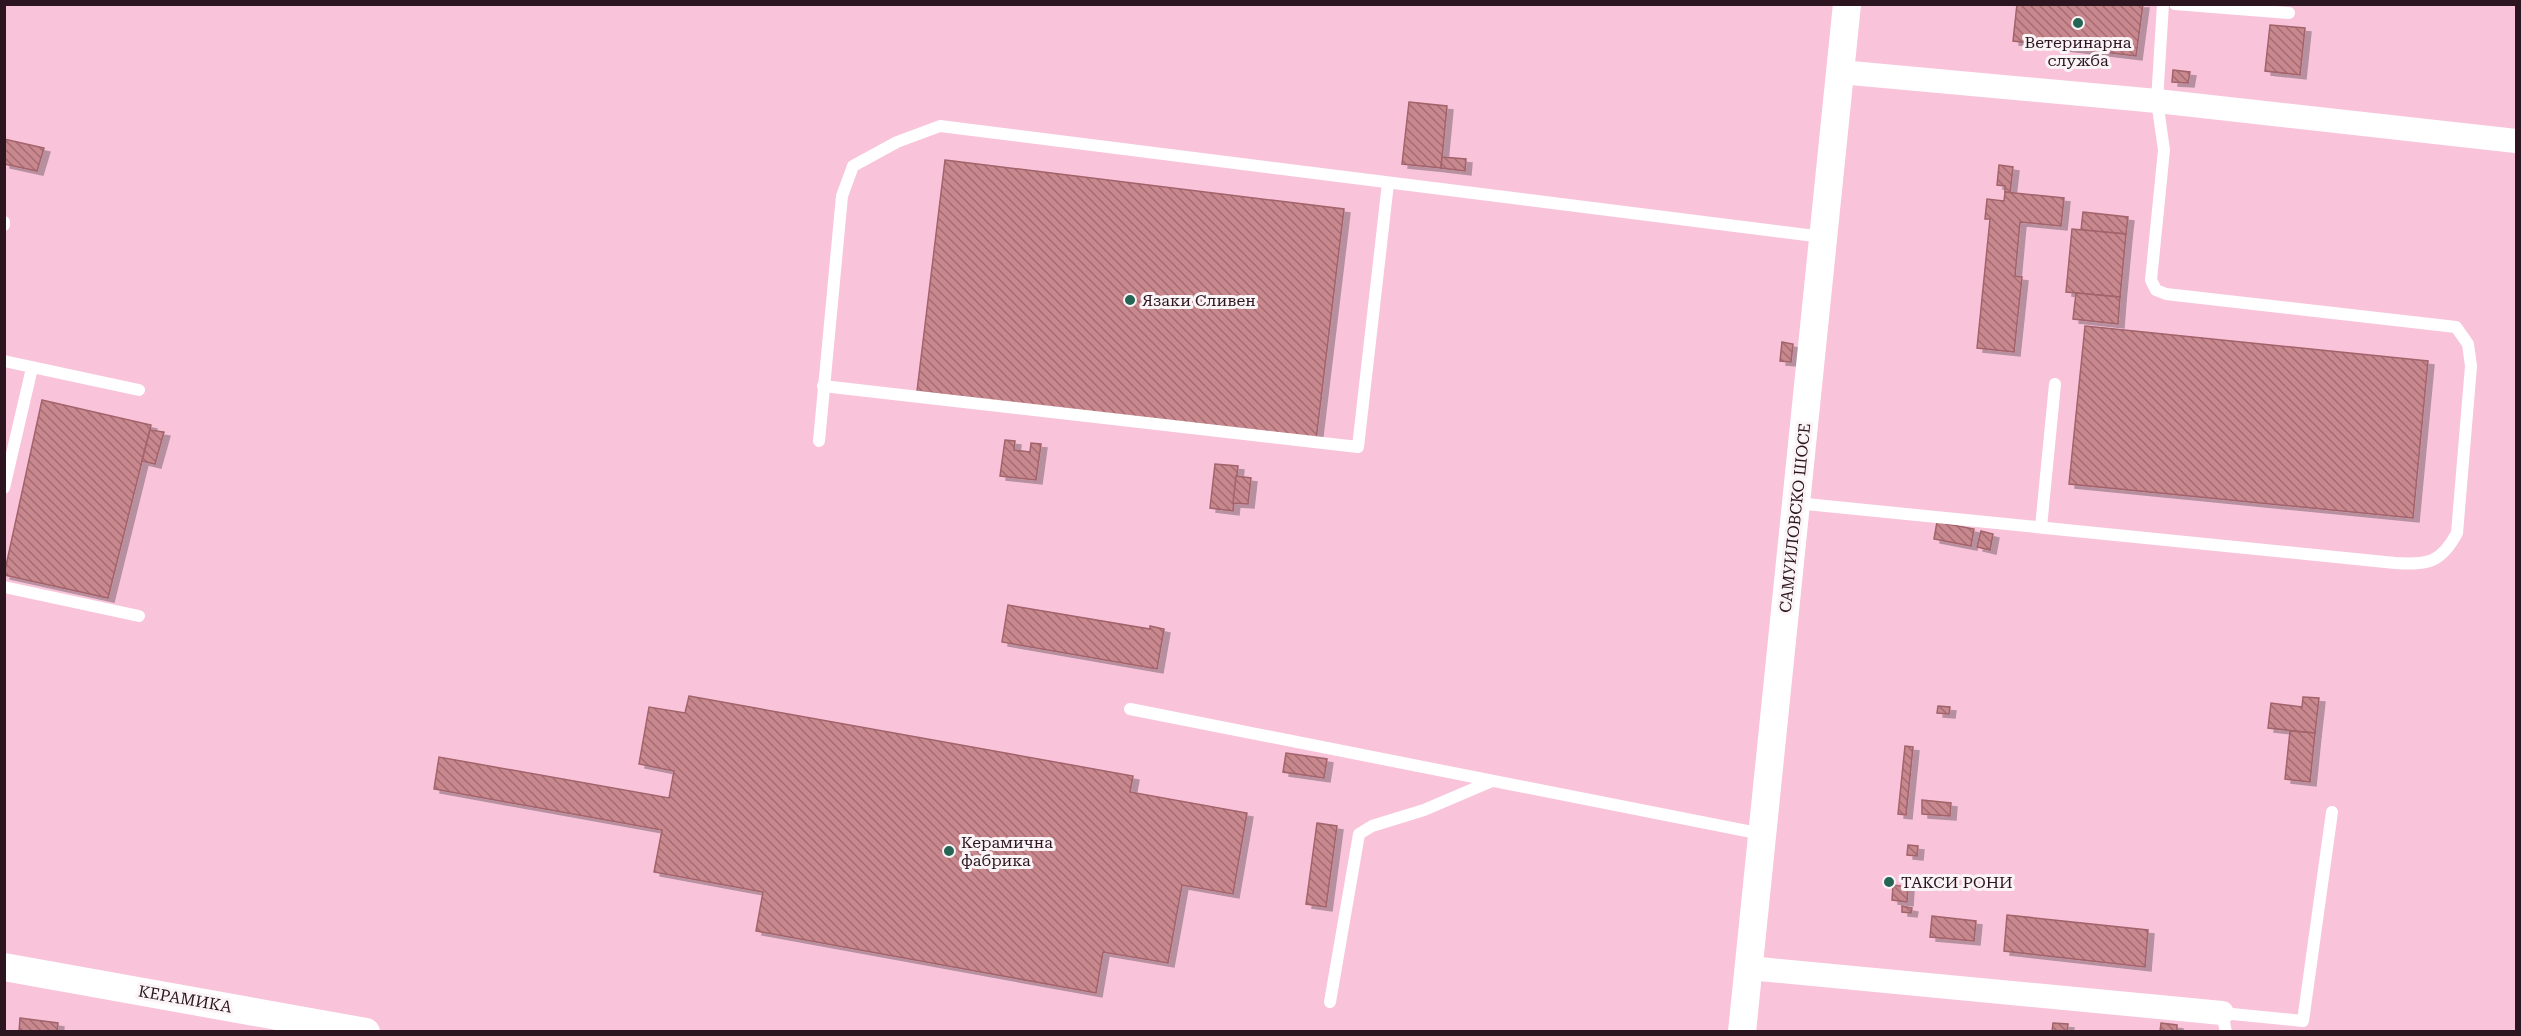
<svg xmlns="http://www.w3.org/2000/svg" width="2521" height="1036" viewBox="0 0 2521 1036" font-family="'Roboto Serif',serif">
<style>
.building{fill:url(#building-back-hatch);stroke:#a2636b;stroke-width:1.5;filter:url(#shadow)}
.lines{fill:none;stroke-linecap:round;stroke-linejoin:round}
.service{stroke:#fff;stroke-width:12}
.minor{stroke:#fff;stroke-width:24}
.tertiary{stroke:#fff;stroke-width:28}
.poi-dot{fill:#246553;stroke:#fbf4f7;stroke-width:2}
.labels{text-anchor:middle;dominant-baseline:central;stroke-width:6;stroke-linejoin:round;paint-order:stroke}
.poi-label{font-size:16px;fill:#2c151f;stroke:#fbf4f7;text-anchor:start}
.street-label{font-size:16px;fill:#2c151f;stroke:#fbf4f7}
</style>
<defs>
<pattern id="building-back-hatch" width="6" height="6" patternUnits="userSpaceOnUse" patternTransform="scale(1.5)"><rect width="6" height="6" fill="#c9878e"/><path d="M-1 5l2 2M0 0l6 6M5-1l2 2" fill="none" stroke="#a36d73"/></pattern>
<filter id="shadow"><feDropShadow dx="6" dy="4" stdDeviation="0" flood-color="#0004"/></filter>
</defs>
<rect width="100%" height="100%" fill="#f9c4da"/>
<g class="building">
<path d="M2017 4H2143L2136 56 2013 41Z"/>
<path d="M2270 25 2305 28 2300 75 2265 71Z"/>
<path d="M2173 70 2190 72 2188 83 2172 82Z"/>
<path d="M1409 102 1447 106 1441 168 1402 164Z"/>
<path d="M4 139 44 148 37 171 4 164Z"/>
<path d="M1442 157 1466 159 1465 171 1441 168Z"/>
<path d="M945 160 1344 209 1316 440 917 391Z"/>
<path d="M1999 165 2013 167 2010 193 2005 192V186L1997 185Z"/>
<path d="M2005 192 2064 198 2061 226 2020 222 2015 276 2022 277 2014 352 1977 348 1990 219H1985L1987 199 2004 201Z"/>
<path d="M2083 212 2128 217 2126 234 2081 230Z"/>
<path d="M2072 229 2126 234 2120 297 2066 292Z"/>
<path d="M2076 293 2120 297 2118 324 2073 319Z"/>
<path d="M2085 326 2428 361 2413 518 2069 484Z"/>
<path d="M1782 342 1793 344 1791 362 1780 361Z"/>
<path d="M42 400 151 425 108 598 4 575Z"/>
<path d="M150 430 164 432 155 464 142 461Z"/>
<path d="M1005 440 1015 441 1014 450 1030 452 1031 443 1041 444 1036 480 1000 476Z"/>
<path d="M1215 464 1238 466 1233 511 1210 508Z"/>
<path d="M1236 476 1251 478 1248 504 1233 503Z"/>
<path d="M1937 522 1974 529 1971 546 1934 539Z"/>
<path d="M1981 531 1993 534 1990 550 1977 547Z"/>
<path d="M1008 605 1150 629V626L1164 629 1157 669 1002 642Z"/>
<path d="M689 696 1133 776 1130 792 1247 813 1233 894 1182 885 1168 963 1103 952 1096 993 756 931 763 892 654 872 662 830 434 789 439 757 669 798 674 771 639 764 649 707 685 713Z"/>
<path d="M2303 697 2319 698 2315 733 2268 728 2271 703 2302 707Z"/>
<path d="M1938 706 1950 707 1949 714 1937 713Z"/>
<path d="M2290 731 2315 733 2310 782 2285 779Z"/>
<path d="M1905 746 1913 747 1906 815 1898 814Z"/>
<path d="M1286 753 1327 759 1324 778 1283 772Z"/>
<path d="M1922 800 1951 803 1950 816 1922 814Z"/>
<path d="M1317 823 1337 826 1326 907 1306 904Z"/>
<path d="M1908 845 1918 846 1917 856 1907 855Z"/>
<path d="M1893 885 1908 887 1907 902 1892 900Z"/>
<path d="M1902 906 1912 908 1911 913 1902 912Z"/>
<path d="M2007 915 2148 930 2145 967 2004 951Z"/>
<path d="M1932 916 1976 921 1974 941 1930 937Z"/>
<path d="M20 1018 58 1023 57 1032H19Z"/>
<path d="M2053 1023 2068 1024 2067 1032H2052Z"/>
<path d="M2161 1023 2177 1025V1032H2160Z"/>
</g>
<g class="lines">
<g class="service">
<path d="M2175 4 2289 13"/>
<path d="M4 222V225"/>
<path d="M4 361 139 390"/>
<path d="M823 386 1358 447 1388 183"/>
<path d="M819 441 842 196 853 166 897 142 940 126 1823 237"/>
<path d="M4 488 32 368"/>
<path d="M1796 503 2395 563C2428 565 2441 563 2457 533L2471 366 2468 344 2456 327 2166 294 2156 290 2151 280 2164 150 2157 101 2163 4"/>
<path d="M2041 527 2055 384"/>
<path d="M4 587 139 616"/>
<path d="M1130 709 1762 834"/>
<path d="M1330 1002 1359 834 1372 826 1424 810 1492 781"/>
<path d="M2226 1032 2222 1013 2303 1021 2332 812"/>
</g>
<g class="minor">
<path d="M1840 72 2157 101 2516 141"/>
<path d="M1749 968 2222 1013"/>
</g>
<g class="tertiary">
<path d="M4 967 366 1032"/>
<path d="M1742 1032 1847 4"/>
</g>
</g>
<g class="poi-dot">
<circle cx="2078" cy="23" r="6"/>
<circle cx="1130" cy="300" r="6"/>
<circle cx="949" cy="851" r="6"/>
<circle cx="1889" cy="882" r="6"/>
</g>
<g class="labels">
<g class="poi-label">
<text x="2078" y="42" text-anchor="middle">Ветеринарна<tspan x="2078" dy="18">служба</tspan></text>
<text x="1142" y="300">Язаки Сливен</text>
<text x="961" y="842">Керамична<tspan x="961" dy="18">фабрика</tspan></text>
<text x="1901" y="882">ТАКСИ РОНИ</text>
</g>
<g class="street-label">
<text transform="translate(1795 518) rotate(-84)">САМУИЛОВСКО ШОСЕ</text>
<text transform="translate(185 999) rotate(10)">КЕРАМИКА</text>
</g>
</g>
<rect width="2521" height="1036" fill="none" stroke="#2c151f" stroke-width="12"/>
</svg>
